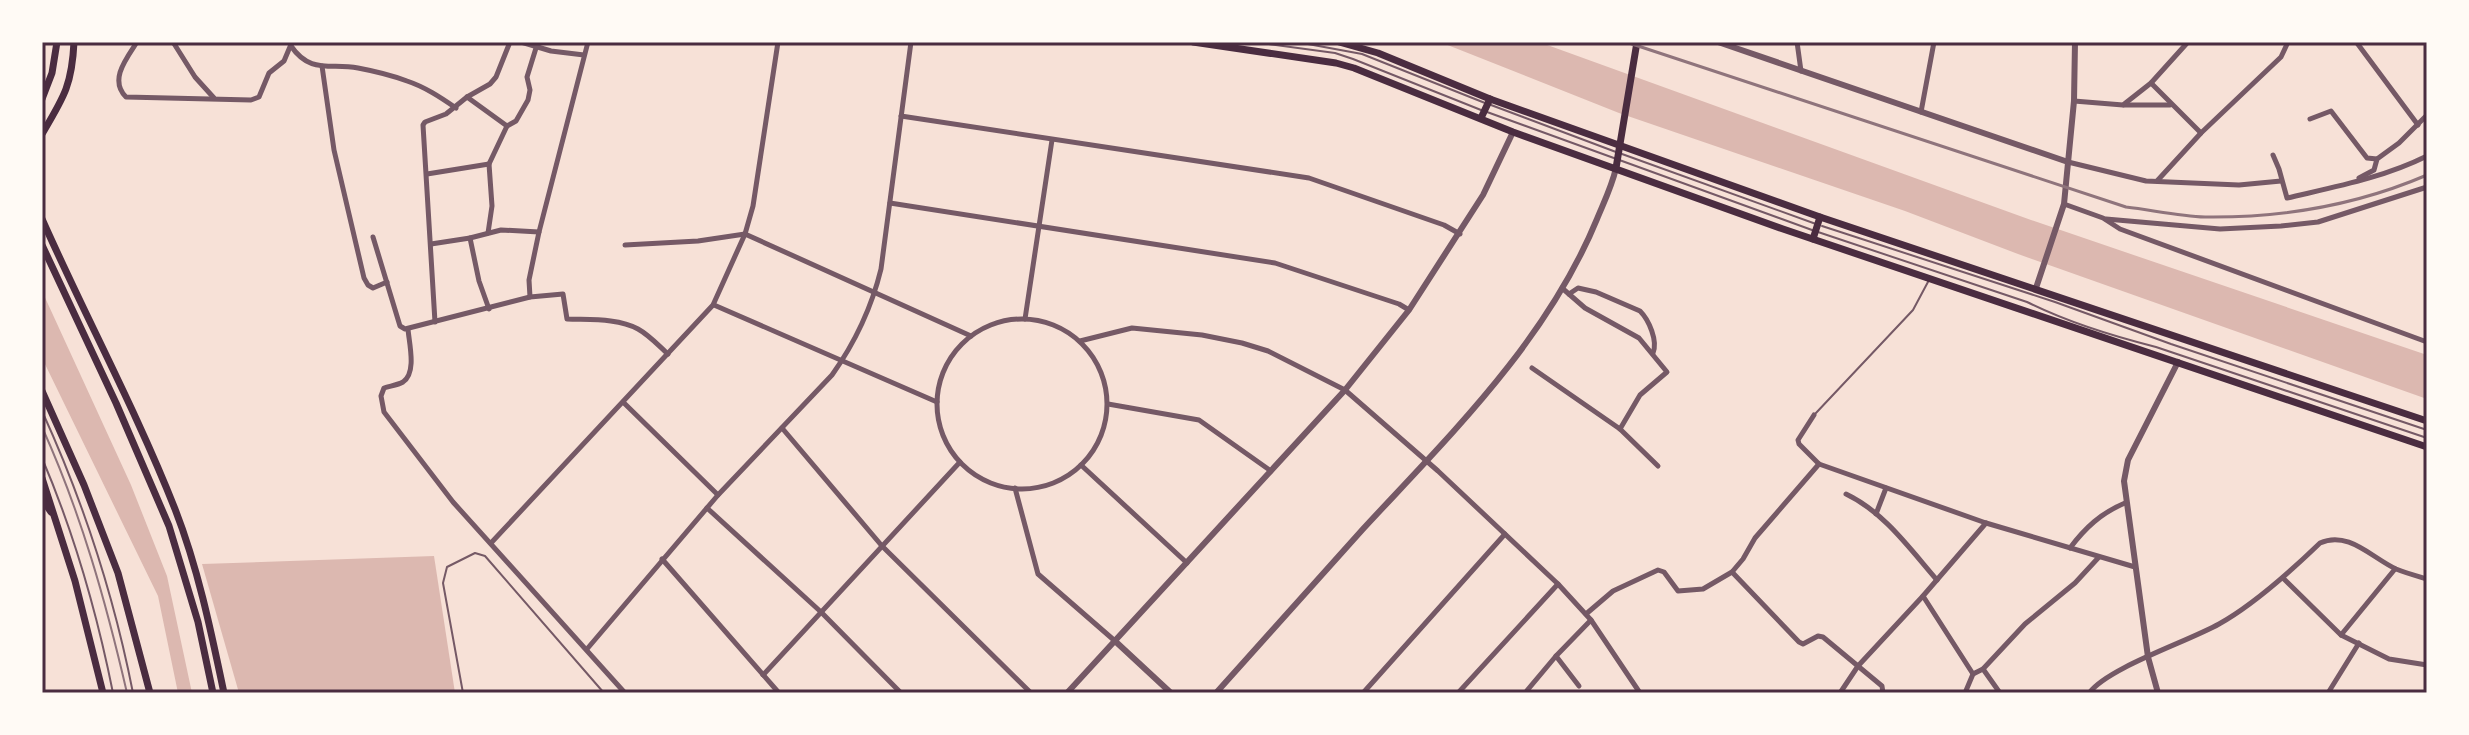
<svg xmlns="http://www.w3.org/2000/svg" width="2469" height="735" viewBox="0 0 2469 735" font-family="'PT Sans',sans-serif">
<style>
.water{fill:#dcb8b0}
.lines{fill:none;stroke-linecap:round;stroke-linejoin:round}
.service{stroke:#755966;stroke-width:2}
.minor{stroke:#755966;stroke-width:5}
.tertiary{stroke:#755966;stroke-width:6}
.secondary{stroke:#4a2c40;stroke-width:7}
.primary{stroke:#4a2c40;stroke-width:7}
.tram{stroke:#8f747c;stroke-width:2}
.rail{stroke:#8f747c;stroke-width:3}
.neatline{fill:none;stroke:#4a2c40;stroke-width:3}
</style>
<rect width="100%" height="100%" fill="#f7e1d7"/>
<g class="water">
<path d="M1440 42H1539L2031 220 2427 355V399L2018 254 1905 211 1619 113Z"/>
<path d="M42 291 131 485 167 576 192 693H178L158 596 42 358Z"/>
<path d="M434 556 455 693H239L202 564Z"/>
</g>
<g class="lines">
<g class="service">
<path d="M1254 42 1335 53 1353 59 1481 110"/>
<path d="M1297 42 1362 54 1485 103"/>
<path d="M1491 105 1616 152"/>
<path d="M1487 112 1812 230"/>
<path d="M1622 154 1816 224"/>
<path d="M1822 226 2055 302 2171 344 2427 430"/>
<path d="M1818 232 2027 302C2067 322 2112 336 2156 347L2427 438"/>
<path d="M42 411C83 501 114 596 133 693"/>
<path d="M1815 414 1913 310 1929 280"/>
<path d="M42 458C74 533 97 613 113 693"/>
<path d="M463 693 443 583 447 567 475 553 485 556 604 693"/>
</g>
<g class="minor">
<path d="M137 42C126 59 109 80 126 97L251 100 259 97 269 73 284 61 292 42"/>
<path d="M173 42 195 77 214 98"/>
<path d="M521 42 551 51 584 55"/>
<path d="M1797 42 1801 71"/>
<path d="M2357 43 2418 125"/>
<path d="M291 46C310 74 330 63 358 68 374 71 391 75 407 81 425 87 440 97 456 108"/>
<path d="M322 66 334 150 364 278 368 285 373 288 387 282"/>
<path d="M2151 83 2201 133"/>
<path d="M467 97 507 126"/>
<path d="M2074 101 2123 105 2151 83 2188 42"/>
<path d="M2124 105H2170"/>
<path d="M1921 112 1934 42"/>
<path d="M901 116 1309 178 1444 225 1460 234"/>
<path d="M2310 119 2331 111 2367 158 2377 159"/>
<path d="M2273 155 2279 169 2287 198C2334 187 2383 178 2427 156"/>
<path d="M2068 162 2146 181 2239 185 2281 181"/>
<path d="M427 174 489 164"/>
<path d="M2359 178 2374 170 2377 159 2399 143 2427 115"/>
<path d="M2157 181 2201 133 2281 57 2288 42"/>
<path d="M890 203 1275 263 1399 304 1409 310"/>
<path d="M2064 204 2103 218 2120 229 2427 342"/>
<path d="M2106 219 2220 229 2281 226 2318 222 2427 187"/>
<path d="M488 233 492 206 489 164 507 126 516 121 528 100 530 90 527 77 536 48"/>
<path d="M373 237 400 326 405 329 530 297 563 294 567 319C590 320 618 318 638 329 649 335 659 346 668 354"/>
<path d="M431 244 470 238"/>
<path d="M625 245 698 241 745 234 971 336"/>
<path d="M1562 288 1585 308 1639 338 1667 372 1640 395 1620 429"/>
<path d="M1569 294 1578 288 1596 292 1640 311C1649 320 1658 341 1653 353"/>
<path d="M530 297 529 280 539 232 588 42"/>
<path d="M714 305 937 402"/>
<path d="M489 309 479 281 470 238 501 230 539 232"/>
<path d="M1025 319 1052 140"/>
<circle cx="1022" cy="404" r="85"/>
<path d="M435 322 423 125 425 122 446 114 467 97 490 84 496 77 510 42"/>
<path d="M408 329C409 343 417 373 403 382 398 385 390 386 384 388L381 396 384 412 453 502 625 693"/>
<path d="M1080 341 1132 328 1202 335 1242 343 1268 351 1345 390 1438 471 1558 584 1591 620 1640 693"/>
<path d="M1532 368 1620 429 1658 466"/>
<path d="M623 402 718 495"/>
<path d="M1108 404 1199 420 1271 471"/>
<path d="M1814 415 1798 440 1799 444 1819 464 1986 523 2135 567"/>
<path d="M782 428 882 546 1031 693"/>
<path d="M1081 465 1187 563"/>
<path d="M1015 488 1038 574 1115 641"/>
<path d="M1846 494C1884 512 1910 549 1937 580"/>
<path d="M707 508 821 612 901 693"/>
<path d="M1876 514 1886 488"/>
<path d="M491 543 713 305 745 234 753 206 778 42"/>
<path d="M2070 548C2085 528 2101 513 2125 503"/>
<path d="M662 559 779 693"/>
<path d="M1732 572 1799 642 1803 644 1818 636 1823 637 1882 686 1883 693"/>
<path d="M2283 578 2341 635 2389 659 2427 665"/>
<path d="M1923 596 1973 674"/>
<path d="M1586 614 1613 591 1658 570 1664 572 1678 591 1703 589 1732 572 1743 559 1755 538 1819 464"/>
<path d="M2341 635 2395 569"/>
<path d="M587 649 718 495 832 375C854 344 872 306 881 269L911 42"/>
<path d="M1556 656 1579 686"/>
<path d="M1983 669 2000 693"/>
<path d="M763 675 960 462"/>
<path d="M1363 693 1505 534"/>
<path d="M1458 693 1558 584"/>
<path d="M1525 693 1556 656 1591 620"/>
<path d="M1840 693 1858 666 1923 596 1986 523"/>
<path d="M1965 693 1973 674 1983 669 2025 624 2075 583 2099 557"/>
<path d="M2089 693C2109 667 2187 642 2219 624 2253 605 2292 570 2320 543 2348 530 2372 558 2396 569 2406 573 2417 576 2427 579"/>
<path d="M2328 693 2359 643"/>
</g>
<g class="tertiary">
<path d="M1718 42 2068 162"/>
<path d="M2036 288 2064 204 2074 101 2075 42"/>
<path d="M1115 641 1171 693"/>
<path d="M1067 693 1345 390 1409 310 1483 195 1513 132"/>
<path d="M1216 693C1265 638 1314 583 1363 529 1450 435 1547 341 1597 219 1604 202 1612 186 1616 168"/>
<path d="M2158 693 2148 657 2124 481 2128 460 2178 362"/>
</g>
<g class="secondary">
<path d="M42 99 52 73 57 42"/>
<path d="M42 134C64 97 72 85 74 42"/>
<path d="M1616 168 1637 42"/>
<path d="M42 219C85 316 136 410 175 509 198 568 211 631 224 693"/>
<path d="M42 245 116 403 169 526 198 622 213 693"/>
</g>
<g class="primary">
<path d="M1193 42 1336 63 1354 68 1513 132 1783 229 2427 447"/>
<path d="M1339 42 1378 53 1490 99 1820 217 2427 421"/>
<path d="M1481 118 1490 99"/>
<path d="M1813 239 1820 217"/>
<path d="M42 391 84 485 118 573 150 693"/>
<path d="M42 478 75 581 103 693"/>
<path d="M42 499 51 512"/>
</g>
<path class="tram" d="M42 427C81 513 106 602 127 693"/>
<path class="rail" d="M1626 42 2126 207C2152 210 2179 216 2205 217 2283 218 2355 206 2427 175"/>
</g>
<rect width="2469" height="735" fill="none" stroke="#fffaf5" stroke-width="88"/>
<rect x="44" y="44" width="2381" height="647" class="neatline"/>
</svg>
